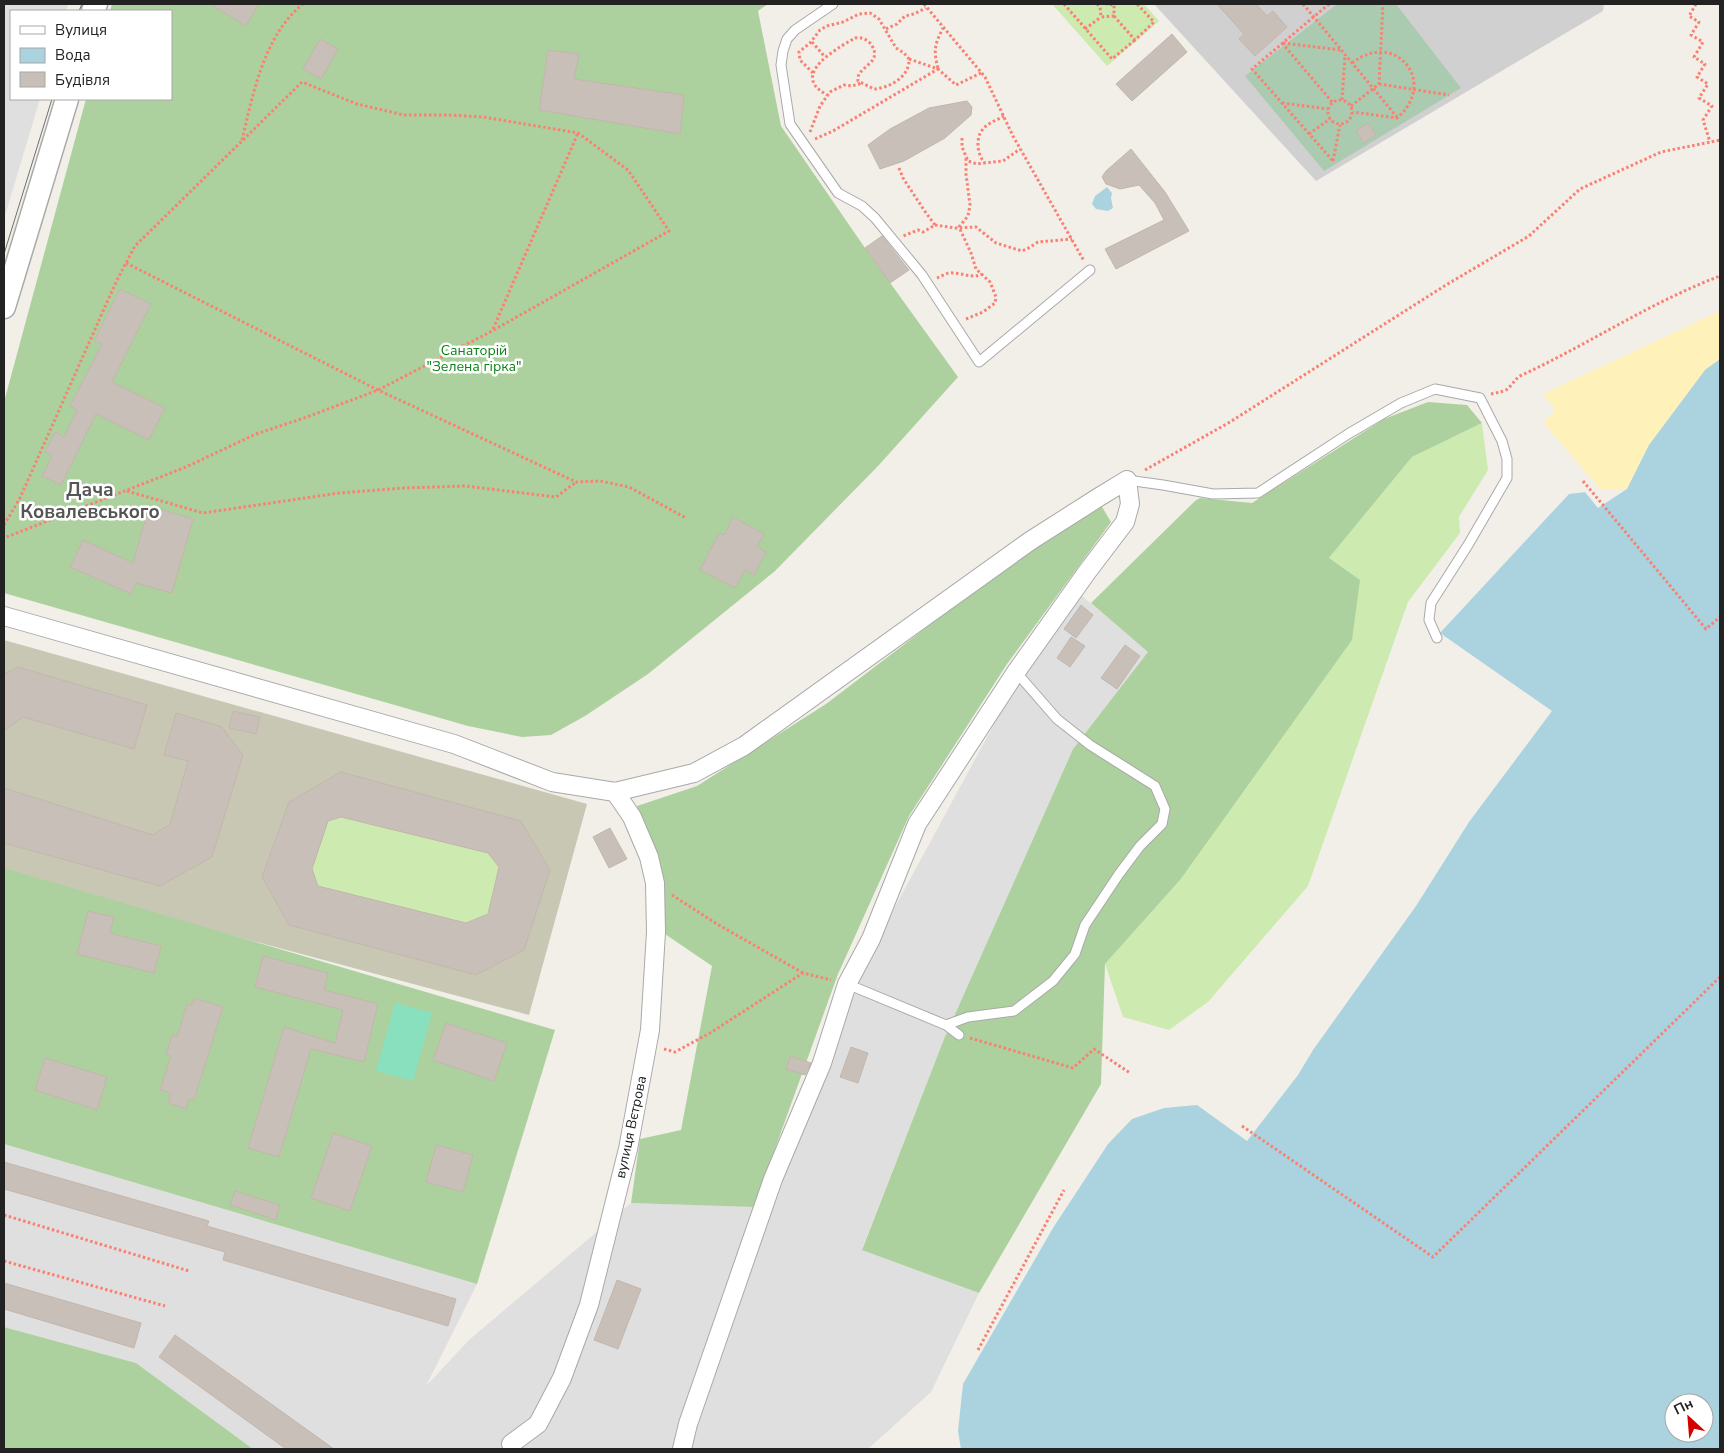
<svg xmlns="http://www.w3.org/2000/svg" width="1724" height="1453" viewBox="0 0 1724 1453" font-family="'Nunito Sans',sans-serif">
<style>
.residential{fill:#e0dfdf}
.religious{fill:#d0d0d0}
.construction{fill:#c7c7b4}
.grass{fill:#cdebb0}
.forest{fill:#add19e}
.sand{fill:#fff1ba}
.cemetery{fill:#aacbaf}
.pitch{fill:#88e0be}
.water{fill:#aad3df;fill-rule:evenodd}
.building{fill:#c7bfb8;stroke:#c4b6ab;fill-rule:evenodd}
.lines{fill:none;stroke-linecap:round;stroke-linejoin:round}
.service-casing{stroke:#a9a9a9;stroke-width:11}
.minor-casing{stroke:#a9a9a9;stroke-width:20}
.tertiary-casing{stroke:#a9a9a9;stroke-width:25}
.path{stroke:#fa8072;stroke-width:3;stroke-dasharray:2.5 2.5;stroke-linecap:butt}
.service{stroke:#fff;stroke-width:9}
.minor{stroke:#fff;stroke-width:18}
.tertiary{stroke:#fff;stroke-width:22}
.tram{stroke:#707070;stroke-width:1}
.labels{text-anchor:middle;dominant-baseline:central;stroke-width:5;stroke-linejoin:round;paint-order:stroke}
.park-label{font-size:14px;fill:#0c8416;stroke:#fff}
.street-label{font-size:14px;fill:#222;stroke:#fff}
.district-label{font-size:19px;font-weight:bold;fill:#555;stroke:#fff}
</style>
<rect width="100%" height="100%" fill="#f2efe9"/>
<g class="residential">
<path d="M4 4H68L66 11H11V99H40L4 219Z"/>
<path d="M1082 596 1149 652 1073 749 944 1039 862 1249 979 1293 931 1392 868 1449H253L136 1363 4 1327V1144L477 1284 426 1386 469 1340 631 1203 768 1207 857 977 1011 693Z"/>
</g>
<path class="religious" d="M1154 4H1604L1603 11 1316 181Z"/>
<path class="construction" d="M4 640 587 804 529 1015 4 874Z"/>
<g class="grass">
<path d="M1052 4H1144L1159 21 1107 66Z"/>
<path d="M1482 423 1488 470 1459 517 1460 533 1408 602 1308 886 1208 1002 1169 1030 1123 1017 1105 964 1180 880 1329 558 1412 457Z"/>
<path d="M341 817 488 853 499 867 488 914 466 923 318 886 312 869 328 821Z"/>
</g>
<g class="forest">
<path d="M112 4H768L758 11 781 126 865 248 958 377 879 465 775 571 648 674 585 716 551 735 522 737 468 726 4 593V402L86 99H171V11H110Z"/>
<path d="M1428 402 1467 405 1482 423 1412 457 1329 558 1360 580 1352 640 1180 880 1105 964 1101 1084 979 1293 862 1250 944 1039 1073 749 1148 652 1091 603 1195 501 1200 498 1252 503 1384 419Z"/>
<path d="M1101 505 1111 522 1007 664 909 816 838 974 754 1207 631 1203 640 1139 681 1130 712 966 665 934 658 868 637 806 697 786 826 704 1053 531Z"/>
<path d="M4 868 555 1030 477 1284 4 1144Z"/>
<path d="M4 1327 136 1363 253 1449H4Z"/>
</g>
<path class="sand" d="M1720 311V359L1705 370 1649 445 1627 489 1601 490 1543 422 1556 411 1543 394Z"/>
<path class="cemetery" d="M1337 4H1396L1461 88 1324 171 1245 76Z"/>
<path class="pitch" d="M395 1003 432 1013 413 1081 376 1071Z"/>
<g class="water">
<path d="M1107 187 1112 193 1111 198 1113 208 1108 211 1096 209 1092 204 1095 196Z"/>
<path d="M1720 359V1449H961L958 1431 963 1384 1053 1228 1108 1144 1132 1119 1164 1108 1197 1105 1247 1141 1298 1075 1313 1050 1416 906 1469 822 1552 711 1440 633 1569 494 1585 492 1598 508 1627 489 1649 445 1705 370ZM1674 1403H1704V1433H1674Z"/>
</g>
<g class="building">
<path d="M210 4H259L246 26Z"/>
<path d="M1217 4H1256L1267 16 1273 11 1287 27 1255 56 1239 39 1244 34Z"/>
<path d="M1172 34 1187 52 1132 101 1116 84Z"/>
<path d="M320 39 338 49 321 79 303 69Z"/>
<path d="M548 50 579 54 574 79 684 95 680 134 539 110Z"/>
<path d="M967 101 972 107 971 115 945 138 904 161 880 169 868 145 890 129 929 108Z"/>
<path d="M1368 123 1376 135 1364 143 1356 131Z"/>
<path d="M1131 149 1165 192 1189 231 1116 269 1105 249 1164 220 1155 203 1139 185 1120 189 1106 184 1102 177 1106 171Z"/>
<path d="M882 236 909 270 890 283 865 248Z"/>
<path d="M120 289 151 304 112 382 165 408 149 440 96 414 61 485 42 476 52 456 45 452 55 432 64 437 77 410 70 406 102 344 94 341Z"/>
<path d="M149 506 193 519 172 593 136 583 131 594 70 567 83 540 133 563Z"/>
<path d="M733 517 764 534 757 547 766 552 754 575 745 570 735 588 700 570 719 533 724 535Z"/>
<path d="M1081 605 1093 615 1076 638 1064 629Z"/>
<path d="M1071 637 1085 646 1070 667 1057 658Z"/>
<path d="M1125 645 1140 656 1117 689 1101 678Z"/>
<path d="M18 667 147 705 134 749 23 717 4 731V674Z"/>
<path d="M233 711 260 717 256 734 229 728Z"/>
<path d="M176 713 222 727 243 755 212 857 160 886 4 843V788L153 835 170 824 188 761 164 755Z"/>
<path d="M341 772 521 821 550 870 524 950 476 975 289 925 262 877 289 802ZM341 817 488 853 499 867 488 914 466 923 318 886 312 869 328 821Z"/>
<path d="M610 828 627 859 609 868 593 837Z"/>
<path d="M88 911 114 917 110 933 161 946 154 973 77 954Z"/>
<path d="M263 956 328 973 324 990 378 1004 364 1062 311 1049 279 1157 248 1148 284 1027 335 1043 343 1010 255 987Z"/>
<path d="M195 998 223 1007 194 1100 189 1099 186 1109 168 1103 171 1093 160 1090 171 1056 166 1055 172 1035 177 1037 187 1004 192 1005Z"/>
<path d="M446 1023 507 1043 494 1081 433 1060Z"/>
<path d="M851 1047 868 1053 858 1083 840 1077Z"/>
<path d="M790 1056 811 1063 805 1075 786 1069Z"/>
<path d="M45 1058 107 1077 97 1110 35 1090Z"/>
<path d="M333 1133 372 1146 350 1211 311 1198Z"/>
<path d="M436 1145 473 1155 463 1192 426 1182Z"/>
<path d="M4 1162 209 1221 207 1226 456 1299 448 1326 223 1260 225 1252 4 1189Z"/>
<path d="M235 1191 280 1205 276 1220 230 1205Z"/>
<path d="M617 1280 641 1289 618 1349 594 1340Z"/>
<path d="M4 1283 141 1323 134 1348 4 1309Z"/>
<path d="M175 1335 334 1449H286L159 1357Z"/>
</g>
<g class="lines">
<g class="service-casing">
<g id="service">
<path d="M833 4 795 30 787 39 783 51 781 65 790 124 838 193 862 206 875 218 922 275 979 362 1090 270"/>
<path d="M1127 480 1163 485 1213 494 1258 493 1348 434 1401 403 1435 389 1480 398 1502 441 1507 459V478L1468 545 1431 603 1429 620 1437 638"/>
<path d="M847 984 946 1025 959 1035"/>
<path d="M946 1025 968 1017 1014 1011 1053 981 1075 954 1085 925 1119 874 1140 846 1162 824 1165 809 1155 786 1090 745 1057 719 1016 672"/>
</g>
</g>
<g class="minor-casing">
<g id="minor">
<path d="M4 616 454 744 552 782 615 792 694 773 744 746 1030 541 1099 497 1127 480 1130 504 1125 522 1087 572 1016 672 917 824 871 939 847 984 822 1063 773 1179 688 1424 682 1449"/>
<path d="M511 1444 538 1424 562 1378 589 1305 628 1149 650 1030 656 932 655 883 649 857 632 817 615 792"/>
</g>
</g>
<g class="tertiary-casing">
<g id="tertiary">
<path d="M93 11 96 4"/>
<path d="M4 307 67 99"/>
</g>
</g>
<g class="path">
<path d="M924 4 985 77 1013 136 1084 261"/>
<path d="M1064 4 1112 59 1135 40"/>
<path d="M1097 4 1100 7 1101 17 1114 16V5L1106 4"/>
<path d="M1303 4 1397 117"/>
<path d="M1329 4 1252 69 1333 161"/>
<path d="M1696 4 1689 16 1699 22 1691 35 1703 42 1694 57 1705 64 1697 77 1708 84 1699 98 1712 106 1703 120 1710 142"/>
<path d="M1114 16 1135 40 1154 22 1137 4"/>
<path d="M886 29 897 24 905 16 914 14 926 8"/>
<path d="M1085 29 1101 17"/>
<path d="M812 42 825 57"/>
<path d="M1282 43 1333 103"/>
<path d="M1283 43 1341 50"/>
<path d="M909 59 938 69 956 85 981 73"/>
<path d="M1352 63C1395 29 1439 82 1397 118L1353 112"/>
<path d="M938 68C933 50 935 44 943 28"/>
<path d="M813 73 800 60 799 52 810 43 820 30 827 26 843 22 859 14 870 13 879 19 896 48 904 53 909 59C910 77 889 88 874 89L858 81C855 66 886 64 870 43 866 39 861 37 855 38 843 45 808 64 813 81 815 88 821 91 827 95"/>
<path d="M1379 84 1449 95"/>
<circle cx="1340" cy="112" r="12"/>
<path d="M1342 100 1345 56"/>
<path d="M1282 103 1328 109"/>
<path d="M1351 106 1379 84 1383 4"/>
<path d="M1004 116C997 120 988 123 983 129 975 138 977 155 985 163L1003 161 1020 149"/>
<path d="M810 132 820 106 830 92 844 85 852 86 862 83"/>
<path d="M1309 134 1330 119"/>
<path d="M962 138V147L968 161 977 164 984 163"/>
<path d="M815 139 833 131 938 69"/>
<path d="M242 140C253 94 264 35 303 4"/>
<path d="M1333 161 1340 125"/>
<path d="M899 168 903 178 924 210 935 225 923 232 918 230 903 236"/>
<path d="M935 225 955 228 976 227 996 243 1022 251 1027 249 1038 242 1072 239"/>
<path d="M126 263 378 390 576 482 600 481 629 487 686 518"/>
<path d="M937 278C942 276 947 272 953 273 963 273 973 279 982 274"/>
<path d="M966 319 983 312 995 303 996 297 990 282 976 269 971 253 959 227 968 216 970 205 966 174V158"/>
<path d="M493 329 578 133"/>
<path d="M1491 394C1496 393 1501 392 1506 390 1512 386 1515 378 1522 375 1589 344 1651 302 1720 276"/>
<path d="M1145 470 1230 422 1446 285 1529 236 1580 189 1661 152 1720 140"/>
<path d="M1583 481 1706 629 1720 617"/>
<path d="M127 491 203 513 339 493 404 488 465 486 556 497 575 483"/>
<path d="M4 525 20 498 116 282 135 246 302 82 357 104 404 115H449L483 117 578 133 628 170 669 231 492 331 378 390 307 417 256 434 186 467 4 538"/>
<path d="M672 895 717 924 803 973"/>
<path d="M970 1038 1073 1068 1094 1049 1130 1073"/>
<path d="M664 1049 675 1052 710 1033 803 973 831 980"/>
<path d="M1242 1126 1433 1257 1720 977"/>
<path d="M4 1215 189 1271"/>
<path d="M4 1261 165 1306"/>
<path d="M978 1350 1064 1190"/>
</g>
<use href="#service" class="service"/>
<use href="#minor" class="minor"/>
<use href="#tertiary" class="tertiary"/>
<g class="tram">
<path d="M79 11 82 4"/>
<path d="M4 254 52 99"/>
</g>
</g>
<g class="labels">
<g class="park-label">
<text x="474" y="350">Санаторій<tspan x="474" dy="16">"Зелена гірка"</tspan></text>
</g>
<g class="street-label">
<text transform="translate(631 1127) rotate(-78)">вулиця Вєтрова</text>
</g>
<g class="district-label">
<text x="90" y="490">Дача<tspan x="90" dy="22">Ковалевського</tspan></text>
</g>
</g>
<rect width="1724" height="1453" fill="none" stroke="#222222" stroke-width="10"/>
<rect x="10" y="10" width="162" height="90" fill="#ffffff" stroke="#a7a7a7"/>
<rect x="20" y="26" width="25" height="8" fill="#ffffff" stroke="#a7a7a7"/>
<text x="55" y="35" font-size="15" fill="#222222">Вулиця</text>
<rect x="20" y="48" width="25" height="15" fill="#aad3df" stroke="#a7a7a7"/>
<text x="55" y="60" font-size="15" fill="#222222">Вода</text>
<rect x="20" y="72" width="25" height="15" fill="#c7bfb8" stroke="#a7a7a7"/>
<text x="55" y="85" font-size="15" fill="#222222">Будівля</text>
<g transform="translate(1689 1418) rotate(334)"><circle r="24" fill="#ffffff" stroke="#a7a7a7"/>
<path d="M0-4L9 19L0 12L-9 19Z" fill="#d40000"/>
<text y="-8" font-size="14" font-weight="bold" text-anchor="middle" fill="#222222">Пн</text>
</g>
</svg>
